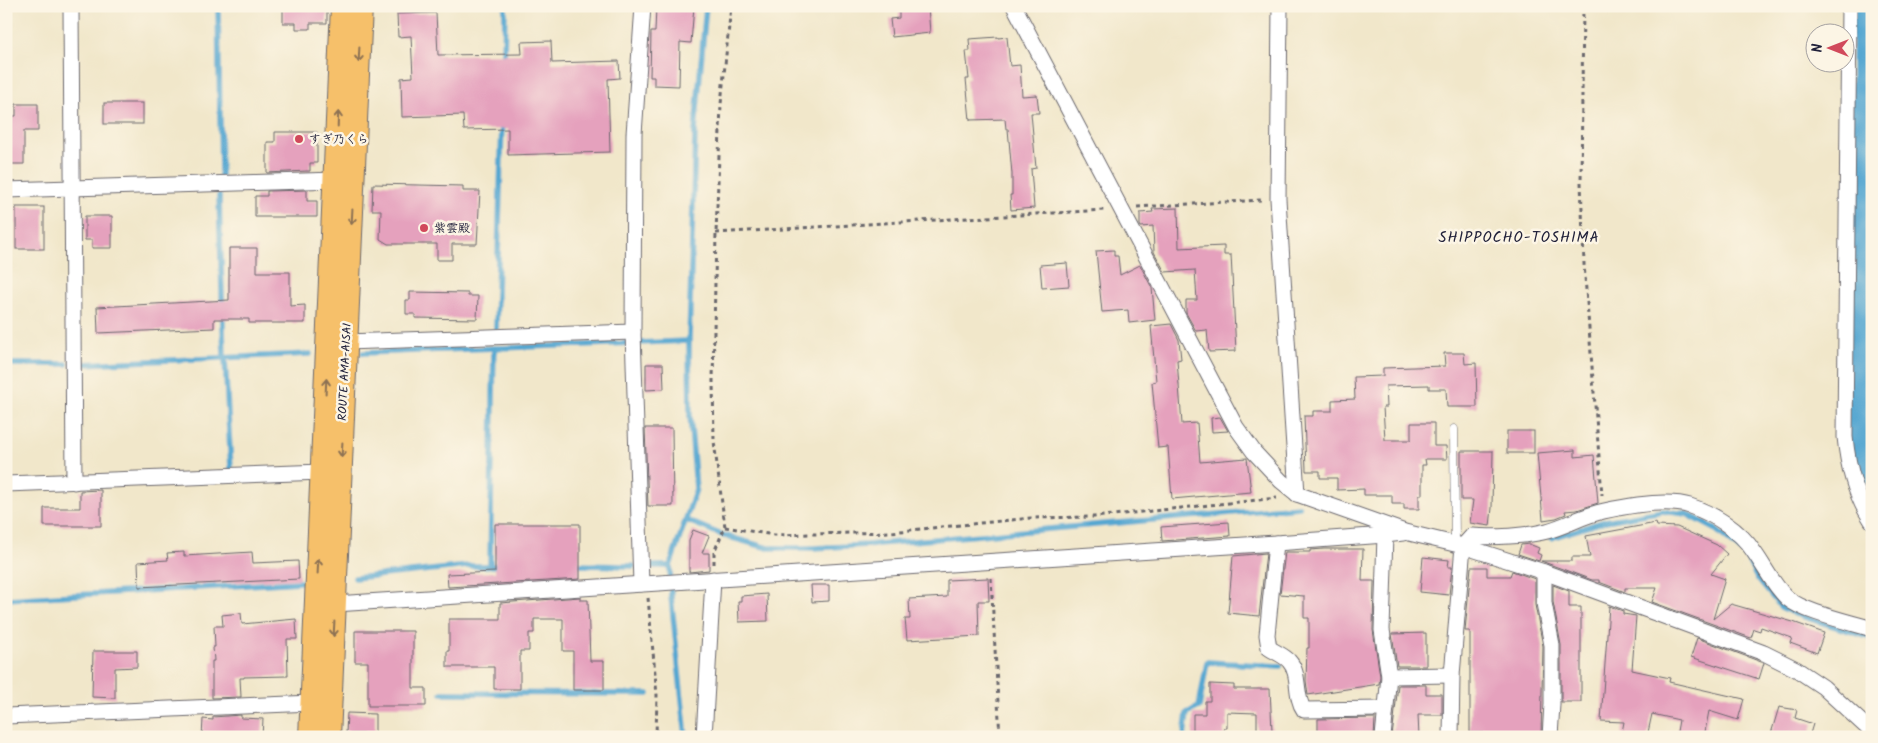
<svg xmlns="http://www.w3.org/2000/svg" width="1878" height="743" viewBox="0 0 1878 743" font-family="Kalam,'Klee One',sans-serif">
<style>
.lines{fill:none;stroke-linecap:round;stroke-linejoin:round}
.stream{stroke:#57a7d1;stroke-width:5.5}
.river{stroke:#57a7d1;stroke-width:32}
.building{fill:#e5a1bd}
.lane-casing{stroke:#6a676d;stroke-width:9}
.street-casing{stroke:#6a676d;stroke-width:17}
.primary-casing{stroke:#6a676d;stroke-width:24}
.path{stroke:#6a676d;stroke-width:3;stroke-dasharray:4 4;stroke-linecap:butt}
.lane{stroke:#fff;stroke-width:8}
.street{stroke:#fff;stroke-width:15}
.primary{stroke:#f6c06b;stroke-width:22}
.oneway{stroke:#8c7153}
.poi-dot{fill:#d1495b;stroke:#fcf5e5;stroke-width:2}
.labels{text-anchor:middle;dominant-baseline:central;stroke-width:5;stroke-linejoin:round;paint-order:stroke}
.poi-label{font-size:12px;font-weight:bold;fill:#22223b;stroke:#fcf5e5;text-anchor:start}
.street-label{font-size:12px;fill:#22223b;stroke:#fcf5e5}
.quarter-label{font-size:15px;letter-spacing:1px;fill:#22223b;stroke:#fcf5e5}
</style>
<rect width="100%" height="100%" fill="#fcf5e5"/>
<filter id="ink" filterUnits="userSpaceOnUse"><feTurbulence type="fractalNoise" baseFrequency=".02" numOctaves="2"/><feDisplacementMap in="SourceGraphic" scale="10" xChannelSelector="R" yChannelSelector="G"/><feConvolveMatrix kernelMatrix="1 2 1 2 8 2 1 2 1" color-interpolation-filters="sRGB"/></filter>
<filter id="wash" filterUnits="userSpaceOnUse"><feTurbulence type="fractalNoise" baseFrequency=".0096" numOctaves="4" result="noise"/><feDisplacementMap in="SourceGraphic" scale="20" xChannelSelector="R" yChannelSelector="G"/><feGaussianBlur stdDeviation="1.12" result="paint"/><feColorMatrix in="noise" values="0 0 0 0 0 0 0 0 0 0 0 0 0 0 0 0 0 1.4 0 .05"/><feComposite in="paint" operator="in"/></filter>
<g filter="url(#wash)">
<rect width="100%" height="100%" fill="#f1e7ca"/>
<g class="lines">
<g class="stream">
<path d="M218 6 221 175"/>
<path d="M504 62 505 6"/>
<path d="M219 196 224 358"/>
<path d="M496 328 502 123"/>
<path d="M363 353 689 341"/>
<path d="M225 358 231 469"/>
<path d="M6 364H66"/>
<path d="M81 364 310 354"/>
<path d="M686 520 722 535 768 548H814L867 545 1299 507"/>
<path d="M1551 538 1605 521 1662 511 1687 514 1715 529 1745 554 1757 578 1781 607 1795 614 1868 637 1872 641"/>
<path d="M574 565 633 566"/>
<path d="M490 566 494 348"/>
<path d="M648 566H670"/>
<path d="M355 578 468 566H502"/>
<path d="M6 599 301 582"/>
<path d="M442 693 648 694"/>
<path d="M686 737 671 597 670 566 696 489 690 415 689 341 695 132 706 6"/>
<path d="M1184 737 1187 713 1199 707 1207 662 1280 666"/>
</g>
<path class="river" d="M1868 6 1864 436 1872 476"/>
</g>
<g id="blocks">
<g class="building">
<path d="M283 6H327V23H310V29H296V23H283Z"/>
<path d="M656 6H694L691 43 680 42 679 86 654 85V77H650L651 32H655Z"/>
<path d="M899 6H928L930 33 892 37 890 19 899 18Z"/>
<path d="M436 13 438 55 522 54 521 42 551 41 552 63 619 61 620 78 608 79 610 152 508 155V129L464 130 463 115 402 117 401 78 413 77 411 36 398 37 397 14Z"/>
<path d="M998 37V38L1007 37 1010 66 1020 65 1022 96 1037 95 1039 113H1031L1036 168 1031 169 1034 208 1011 210 1010 195H1012V174L1008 129H1006L1005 119 970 120 966 79H969L966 51H970L969 39Z"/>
<rect x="104" y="103" width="39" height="21"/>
<path d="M16 104H38V131H24V164H6V116H16Z"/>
<path d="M275 132H317V163H310V171H307L267 173V142H275Z"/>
<path d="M373 184 463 186V191H480L477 244H452V260H437V244H388L380 239 381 210H372Z"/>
<path d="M307 190V201H317V217H255V196H267V191Z"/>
<rect x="16" y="207" width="28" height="42"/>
<path d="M1178 208 1179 248 1224 246V255H1231L1236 351 1209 352 1207 330 1196 331 1186 313V300H1197L1195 270 1165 272 1154 252 1153 226 1141 227 1140 225V213L1153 212 1152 209Z"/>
<path d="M85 216H112V248H92V240H85Z"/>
<path d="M229 248H257V272H290V306L305 305V323H249V319H214V328L98 333 97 307 229 300Z"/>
<path d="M1114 250V256H1118L1120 275 1140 265 1152 288 1155 320 1129 323 1128 310 1102 312 1096 251Z"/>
<path d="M1067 263 1069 286 1042 288 1040 265Z"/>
<path d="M410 292 468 293V296H478L477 319 415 318V314H406V300H410Z"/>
<path d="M1171 324 1179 340 1181 359 1177 360 1182 424 1197 423 1200 462 1247 458 1251 492 1172 499 1168 447 1158 448 1152 382 1156 381 1151 326Z"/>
<path d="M1444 353H1464L1465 364 1476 363 1477 407H1447L1446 389H1429V385L1386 386 1387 407H1383L1385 440H1411V423H1434V446H1446L1447 459H1425L1426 465H1422V495H1419V509H1404V504H1392V495H1364V489L1337 490V478H1320V471H1306L1304 416H1313V411H1332V400L1355 399 1354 377 1383 376V368L1445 366Z"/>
<path d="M646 364H663L664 389 646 390Z"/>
<path d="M1220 417 1228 431 1212 432 1211 418Z"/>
<path d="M645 428H672L673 506H648Z"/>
<rect x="1507" y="431" width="27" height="22"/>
<path d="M1575 450V457L1594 455 1598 503 1577 510 1565 511 1566 514 1556 518 1543 520 1537 453Z"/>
<path d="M1461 451H1493L1492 508 1490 526 1470 523 1473 500H1461Z"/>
<path d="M101 490V526H44V508H80V491Z"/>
<path d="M1229 522 1230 536 1162 541 1161 527Z"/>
<path d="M1656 523 1657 526 1677 527 1717 545 1727 554 1711 574 1725 579 1713 619 1731 604 1793 622 1824 633 1817 653 1790 643 1792 638 1761 627 1760 631 1754 629 1751 638 1652 602 1657 588H1625V592L1599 582V580H1592L1541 561H1572V557H1590L1586 536Z"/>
<path d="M495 524H580V579L448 587 447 574 495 572Z"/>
<path d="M693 530 709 536 702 553H709V570L689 572V540Z"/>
<path d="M1529 544 1539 548 1537 553 1541 555 1539 561 1518 554 1521 545Z"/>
<path d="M1324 549H1363L1362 581H1374L1373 630 1380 676 1379 684 1308 695 1306 681 1307 648H1309V618H1304V596L1280 594 1285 552H1310V550Z"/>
<path d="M184 552V556L252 552 253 563 298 561 299 579 139 587 138 562 168 560 167 553Z"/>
<path d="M1266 553 1259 616 1228 613 1233 556Z"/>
<path d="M1423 557 1449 560 1448 567H1452L1449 595 1420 592Z"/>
<path d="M1471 567H1487V576H1510L1512 571 1535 579V605L1543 646 1541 735 1484 737V733H1470V631H1465Z"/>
<path d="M988 578 989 601H978L979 636 907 640 905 619H910L909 599 947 597V580Z"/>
<path d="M811 585H829V601L812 602Z"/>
<path d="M1553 585 1569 591V607H1581V702H1561V645L1553 602Z"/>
<path d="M767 594 768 621 739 622 738 601H741V596Z"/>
<path d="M580 597V600H588L590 661H604V690H573V651H563V619H534V633H529V651H520V689H494V667H447V651H449V619H500V603Z"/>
<path d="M1609 606 1623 611V614L1636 616 1632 670 1670 678 1669 682 1744 699 1738 720 1709 711 1704 737H1676L1679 720 1652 714 1647 737H1621L1624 722 1601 721Z"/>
<path d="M241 613 242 624 296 619 297 639H287L288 676 244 677V678H240L241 697 212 698V661H214L213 647H215L214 626H223L222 615Z"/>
<path d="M355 631H413V688H426V706H368V662H355Z"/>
<path d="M1426 633V666H1397L1392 634Z"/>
<path d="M1697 638 1764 663 1759 679 1691 657Z"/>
<path d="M93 651H137V667L115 668V698L92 697Z"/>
<path d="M1210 684 1234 685V689H1270L1272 731H1257V713L1227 712V728H1224V737H1193V714H1205V701H1210Z"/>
<path d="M1398 685H1426V694H1442V715H1418L1419 737H1392Z"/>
<path d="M1779 707 1797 710 1795 718 1813 724 1809 737H1770Z"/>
<path d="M347 713 375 714V734H346Z"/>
<path d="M241 715V718L263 719 262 737H202L203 719 213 720V717Z"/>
<path d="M1375 718 1374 737H1318V719Z"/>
</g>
</g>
</g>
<g filter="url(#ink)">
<use href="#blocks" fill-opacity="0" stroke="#6a676d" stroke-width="1"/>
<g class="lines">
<g class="lane-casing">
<path id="lane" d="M1454 429 1455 544"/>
</g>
<g class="street-casing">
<g id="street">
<path d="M71 6 74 482"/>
<path d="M1014 6 1236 427 1254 452 1281 481 1297 494 1405 532 1463 546 1544 572 1764 653 1796 669 1823 687 1872 732"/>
<path d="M1280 6 1278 199 1297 494"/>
<path d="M1849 6 1845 437C1848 467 1855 496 1872 521"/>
<path d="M6 190 336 180"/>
<path d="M346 342 633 332"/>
<path d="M6 484 322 472"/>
<path d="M1276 543 1267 635 1269 648C1275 652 1285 656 1289 661 1301 674 1294 696 1304 710L1386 709"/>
<path d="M1544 572V603L1552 645V704L1550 737"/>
<path d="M641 584 633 332 634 134 643 6"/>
<path d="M335 604 1276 543 1385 535 1403 533"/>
<path d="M1389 676 1452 675"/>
<path d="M6 716 312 703"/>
<path d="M704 737 713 579"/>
<path d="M1383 737 1389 676 1382 630 1385 535"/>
<path d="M1451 737 1452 675 1463 546 1472 536C1491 538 1528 536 1547 531 1566 526 1584 515 1604 511 1627 506 1668 499 1690 506 1714 514 1740 530 1754 552 1765 567 1773 585 1787 598 1803 612 1850 622 1872 629"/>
</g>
</g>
<g class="primary-casing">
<g id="primary">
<path d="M310 737 342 6"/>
<path d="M329 737 361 6"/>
</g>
</g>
<g class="path">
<path d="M1583 6 1581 182 1584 264 1602 495"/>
<path d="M1137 207 1263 200"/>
<path d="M716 233 1104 210"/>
<path d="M725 527 774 535 891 532 1031 518 1094 517 1277 498"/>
<path d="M714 564V552L725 527 714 441 713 381 716 233 721 104 731 6"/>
<path d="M991 578 1000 737"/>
<path d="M648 598 657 695 656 737"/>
</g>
<use href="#lane" class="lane"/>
<use href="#street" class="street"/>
<use href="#primary" class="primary"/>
</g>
<defs><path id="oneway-shaft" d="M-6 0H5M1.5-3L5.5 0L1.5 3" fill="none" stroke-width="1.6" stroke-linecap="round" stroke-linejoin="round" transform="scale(1.25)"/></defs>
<g class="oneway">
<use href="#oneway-shaft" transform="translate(359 55) rotate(93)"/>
<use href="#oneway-shaft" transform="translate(338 119) rotate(-88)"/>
<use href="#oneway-shaft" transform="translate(352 217) rotate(93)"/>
<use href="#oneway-shaft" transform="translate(326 386) rotate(-87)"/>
<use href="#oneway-shaft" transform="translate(342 450) rotate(93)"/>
<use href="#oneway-shaft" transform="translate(318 566) rotate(-87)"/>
<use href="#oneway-shaft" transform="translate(334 629) rotate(93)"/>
</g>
</g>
<g class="poi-dot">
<circle cx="299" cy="139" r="5"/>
<circle cx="424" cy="228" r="5"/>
</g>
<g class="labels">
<g class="poi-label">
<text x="309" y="139">すぎ乃くら</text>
<text x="434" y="228">紫雲殿</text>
</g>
<g class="street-label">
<text transform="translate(345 372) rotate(-87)">ROUTE AMA-AISAI</text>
</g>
<g class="quarter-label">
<text x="1519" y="238">SHIPPOCHO-TOSHIMA</text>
</g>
</g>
<rect width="1878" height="743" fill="none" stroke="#fcf5e5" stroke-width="25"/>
<g transform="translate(1830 48) rotate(270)"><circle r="24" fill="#fcf5e5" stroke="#a5a1a1"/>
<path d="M0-4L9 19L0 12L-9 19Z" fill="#d1495b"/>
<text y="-8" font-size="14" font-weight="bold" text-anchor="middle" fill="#22223b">N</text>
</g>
</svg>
